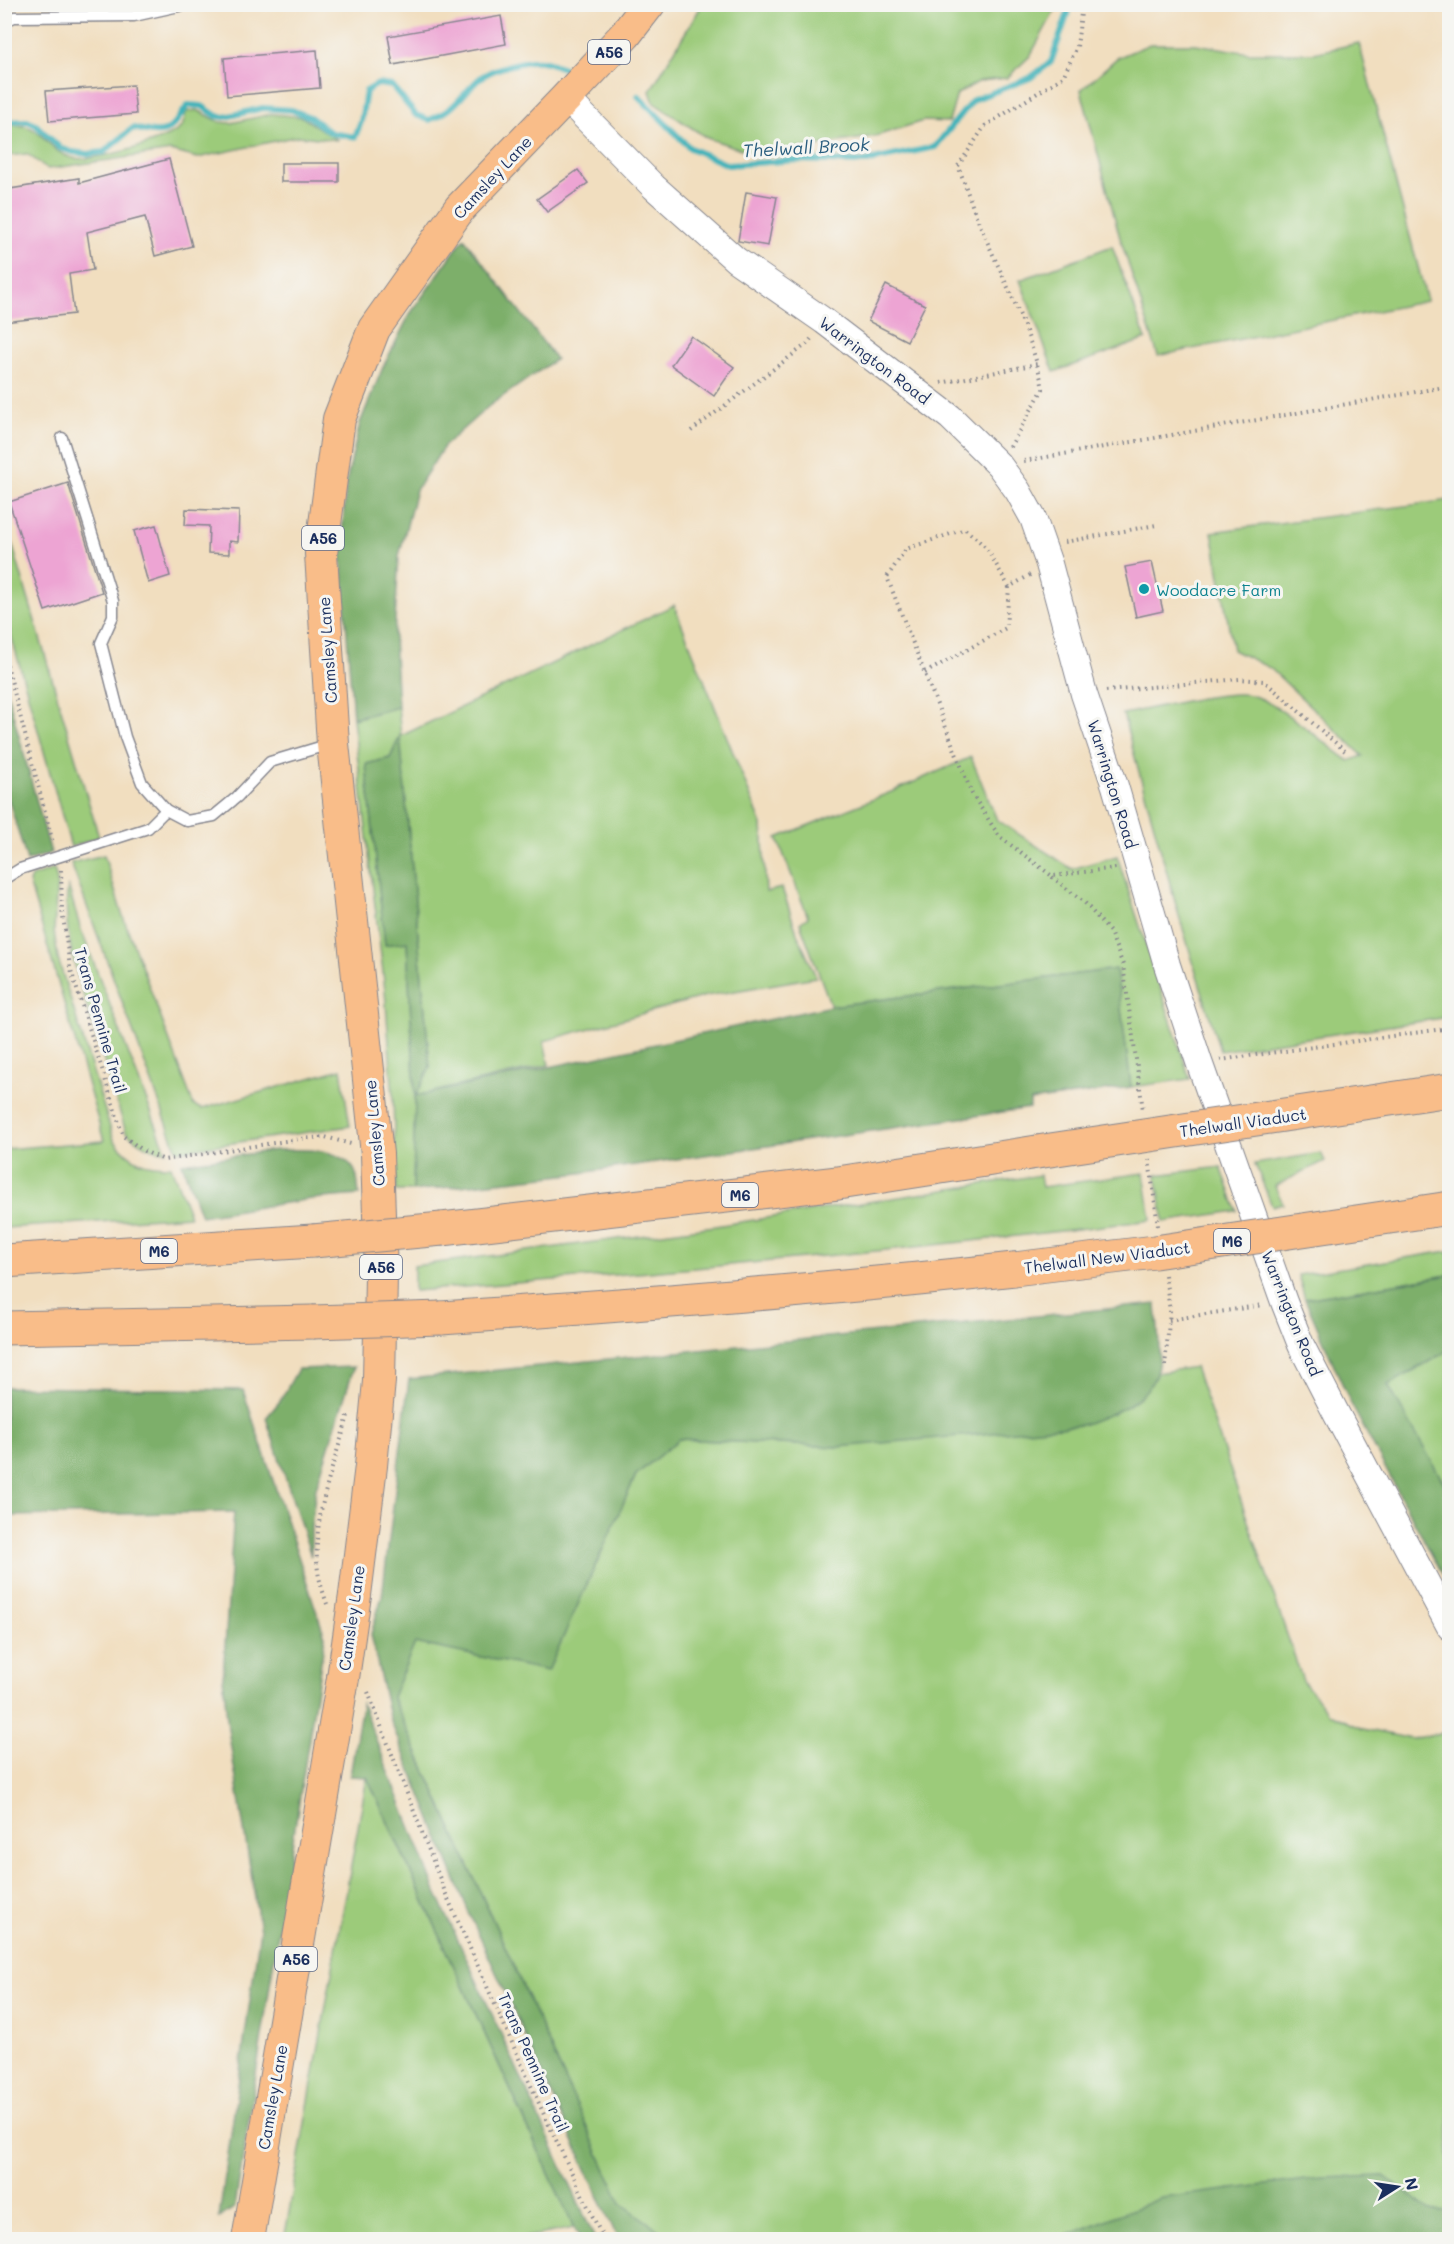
<svg xmlns="http://www.w3.org/2000/svg" width="1454" height="2244" viewBox="0 0 1454 2244" font-family="Mali,sans-serif">
<style>
.green{fill:#9ccb7a;stroke:#5c7d6c;stroke-width:1.5;fill-rule:evenodd}
.forest{fill:#7daf6a;stroke:#4c6f64;stroke-width:1.5}
.lines{fill:none;stroke-linecap:round;stroke-linejoin:round}
.stream{stroke:#43b3ba;stroke-width:6}
.building{fill:#eda4d3}
.service-casing{stroke:#86868e;stroke-width:13}
.tertiary-casing{stroke:#86868e;stroke-width:28}
.primary-casing{stroke:#86868e;stroke-width:34}
.motorway-casing{stroke:#86868e;stroke-width:35}
.path{stroke:#86868e;stroke-width:4;stroke-dasharray:1.5 4.5;stroke-linecap:butt}
.service{stroke:#fff;stroke-width:10}
.tertiary{stroke:#fff;stroke-width:26}
.primary{stroke:#f9bd89;stroke-width:32}
.motorway{stroke:#f9bd89;stroke-width:33}
.primary-bridge-casing{stroke:#86868e;stroke-width:34;stroke-linecap:butt}
.motorway-bridge-casing{stroke:#86868e;stroke-width:35;stroke-linecap:butt}
.primary-bridge{stroke:#f9bd89;stroke-width:32}
.motorway-bridge{stroke:#f9bd89;stroke-width:33}
.culture-dot{fill:#0f9aa8;stroke:#f6f6f2;stroke-width:2}
.labels{text-anchor:middle;dominant-baseline:central;stroke-width:6;stroke-linejoin:round;paint-order:stroke}
.shield{fill:#f6f6f2;stroke:#5d6b8a;stroke-width:1.5}
.shield-label{font-size:15px;font-weight:bold;fill:#1b2f5e}
.street-label{font-size:16px;fill:#1b2f5e;stroke:#f6f6f2}
.culture-label{font-size:16px;fill:#0d838f;stroke:#f6f6f2;text-anchor:start}
.water-label{font-size:18px;font-style:italic;fill:#295d7e;stroke:#f6f6f2}
</style>
<rect width="100%" height="100%" fill="#f6f6f2"/>
<filter id="ink" filterUnits="userSpaceOnUse"><feTurbulence type="fractalNoise" baseFrequency=".0167" numOctaves="2"/><feDisplacementMap in="SourceGraphic" scale="12" xChannelSelector="R" yChannelSelector="G"/><feConvolveMatrix kernelMatrix="1 2 1 2 8 2 1 2 1" color-interpolation-filters="sRGB"/></filter>
<filter id="wash" filterUnits="userSpaceOnUse"><feTurbulence type="fractalNoise" baseFrequency=".008" numOctaves="4" result="noise"/><feDisplacementMap in="SourceGraphic" scale="24" xChannelSelector="R" yChannelSelector="G"/><feGaussianBlur stdDeviation="1.35" result="paint"/><feColorMatrix in="noise" values="0 0 0 0 0 0 0 0 0 0 0 0 0 0 0 0 0 1.4 0 .05"/><feComposite in="paint" operator="in"/></filter>
<g filter="url(#wash)">
<rect width="100%" height="100%" fill="#f1debf"/>
<g class="green">
<path d="M702 5V4L1058 5 1030 56 1007 78 980 81 957 94 949 122 923 121 876 136 795 149 747 151 707 138 654 103 650 91Z"/>
<path d="M1359 43 1427 301 1158 356 1120 238 1081 90 1117 58 1150 44H1196L1249 53H1314Z"/>
<path d="M197 110 220 122 231 123 271 114 302 117 338 140 298 136 197 158 171 151 48 169 27 154 5 156V126C45 120 42 149 72 158 90 163 172 141 182 126 184 123 185 116 186 112Z"/>
<path d="M1112 246 1146 339 1054 372 1020 280Z"/>
<path d="M1449 500V1017L1220 1051 1177 909 1123 714C1150 709 1228 689 1250 695 1276 701 1325 744 1349 761L1363 756 1270 668 1233 650 1212 532Z"/>
<path d="M5 520 99 837 71 847 5 614Z"/>
<path d="M674 605 762 825 766 892 782 888 797 933 816 977 706 996 544 1041 549 1065 415 1096 413 1191H396L393 1097 385 990 353 719 398 707 401 736ZM400 737 430 1067 415 1095 407 942 385 945 366 764 390 758Z"/>
<path d="M971 757 997 820 1072 869 1117 856 1190 1079 1131 1087 1116 969 831 1006 800 923 808 917 777 838 896 790Z"/>
<path d="M104 855 122 914 194 1106 202 1109 341 1069 350 1126 177 1151 71 863Z"/>
<path d="M54 869 57 880 54 931 58 959 114 1140C132 1162 143 1166 171 1166L190 1216 5 1228V1149L104 1141 29 882 31 877Z"/>
<path d="M68 885 80 927 166 1151C150 1151 138 1143 126 1132 115 1097 104 1061 93 1026 79 981 61 933 68 885Z"/>
<path d="M1321 1153 1325 1161 1275 1186 1283 1204 1272 1206 1255 1164Z"/>
<path d="M1221 1167 1237 1211 1164 1222 1156 1175Z"/>
<path d="M1144 1173 1151 1220C906 1251 660 1272 414 1291V1266L715 1226 1040 1175 1042 1187Z"/>
<path d="M1449 1251V1275L1305 1299 1298 1275Z"/>
<path d="M1449 1350V1492L1387 1385Z"/>
<path d="M1195 1367 1303 1681 1328 1713 1363 1729 1412 1739 1449 1731V2211L1430 2210 1384 2176 1058 2239H671L621 2204 392 1696 415 1643 548 1671 636 1475 679 1439 838 1447 1113 1414 1140 1397 1156 1373Z"/>
<path d="M367 1777 574 2228 512 2240H284Z"/>
</g>
<g class="forest">
<path d="M464 238 556 359 489 406 445 445 416 490 399 556 394 637 398 707 353 718 341 552 346 483 360 423 383 367 410 314Z"/>
<path d="M5 685 51 853 27 861 5 788Z"/>
<path d="M400 736 430 1067 416 1096 831 1006 1116 969 1131 1087 1030 1101V1108L573 1174 413 1191 415 1096 407 942 385 945 366 764 390 758Z"/>
<path d="M276 1150C300 1150 340 1145 355 1171 358 1177 358 1188 359 1195L312 1199 201 1216 182 1163Z"/>
<path d="M1449 1275V1350L1388 1385 1449 1492V1587L1351 1404 1305 1299Z"/>
<path d="M1156 1304C1157 1322 1162 1357 1156 1374 1145 1404 1109 1415 1082 1425L838 1447 679 1439 636 1475 548 1671 415 1643 392 1697 621 2203 671 2239H618L472 1920 389 1717 371 1634 382 1596 409 1379Z"/>
<path d="M354 1367 316 1488 311 1527V1556L266 1418 280 1401 298 1369Z"/>
<path d="M5 1387 243 1390 325 1637 235 2207 219 2218 260 1930 228 1729 223 1677 234 1512 5 1516Z"/>
<path d="M362 1704 436 1892 595 2239H580L574 2228 367 1777 350 1776Z"/>
<path d="M1384 2176 1430 2210 1449 2211V2239H1058L1161 2198 1322 2178Z"/>
</g>
<g class="lines">
<g class="stream">
<path d="M638 96 690 148 728 165 795 160 864 162 935 147 973 100 1030 78 1051 62 1071 4"/>
<path d="M4 122 28 121 36 125 60 148 72 152 88 154 104 152 133 128C168 136 167 135 188 105L202 106 217 116 225 117 263 108 292 110 310 117 331 133 355 137 361 122 366 91 378 84 392 86 416 115 429 120C456 110 460 96 479 79 490 69 527 59 541 61 549 62 557 66 564 68"/>
</g>
</g>
<g id="blocks">
<g class="building">
<path d="M501 16 506 44 393 65 388 36Z"/>
<path d="M317 50 320 88 227 96 224 58Z"/>
<path d="M133 85 136 114 49 121 46 91Z"/>
<path d="M169 159 192 246 155 256 145 217 87 232 93 270 69 274 74 314 4 322V190L79 178V183Z"/>
<rect x="281" y="163" width="58" height="19"/>
<path d="M578 170 588 183 547 212 537 199Z"/>
<path d="M746 192 777 197 768 246 738 241Z"/>
<path d="M886 285 925 305 907 341 868 321Z"/>
<path d="M691 336 734 367 714 396 671 365Z"/>
<path d="M68 483 102 592 45 611 9 502Z"/>
<path d="M186 509 239 511 238 542 229 541V554L208 553 209 526 185 525Z"/>
<path d="M156 525 170 576 148 583 134 531Z"/>
<path d="M1152 562 1163 611 1136 617 1125 567Z"/>
</g>
</g>
</g>
<g filter="url(#ink)">
<use href="#blocks" fill-opacity="0" stroke="#86868e" stroke-width="1.5"/>
<g class="lines">
<g class="service-casing">
<g id="service">
<path d="M4 22 14 17 134 16 188 4"/>
<path d="M62 438 113 601V616L101 643 125 737 142 783 166 810 187 821 214 816 237 797 270 762 330 744"/>
<path d="M4 879 20 869 148 828 166 810"/>
</g>
</g>
<g class="tertiary-casing">
<path id="tertiary" d="M566 98 654 187 736 260 824 321 950 417 999 465 1018 491 1033 518 1049 564 1084 694 1115 786 1167 965 1199 1062 1284 1302 1301 1345 1337 1415 1450 1627"/>
</g>
<g class="primary-casing">
<g id="primary">
<path d="M355 1595 371 1466 379 1381 381 1276 377 1154 333 744 321 554 339 419 374 329 460 208 566 98 625 35 649 4"/>
<path d="M248 2240 343 1678"/>
</g>
</g>
<g class="motorway-casing">
<g id="motorway">
<path d="M442 1229 838 1183 1037 1152"/>
<path d="M4 1261 313 1241"/>
<path d="M441 1318C632 1305 823 1290 1014 1269"/>
<path d="M4 1328 313 1322"/>
</g>
</g>
<g class="path">
<path d="M941 383 1037 364"/>
<path d="M691 431 807 344 811 339"/>
<path d="M1010 447 1043 389C1031 328 1000 274 977 218 970 201 965 183 958 166L985 126 1063 77 1077 47 1082 4"/>
<path d="M1024 461 1450 386"/>
<path d="M1065 542 1156 525"/>
<path d="M1030 575 1009 587 986 547 965 529 906 549 887 577 972 794 999 836 1052 876 1116 868"/>
<path d="M4 653 53 843"/>
<path d="M925 673 1006 628 1009 587"/>
<path d="M1106 691 1240 679 1264 681 1345 751"/>
<path d="M61 870 62 910 70 967 123 1136 144 1151 164 1160 299 1139 325 1137 351 1144"/>
<path d="M1052 877 1085 903 1110 932 1123 965 1143 1110"/>
<path d="M1220 1060 1450 1028"/>
<path d="M1149 1159 1158 1226"/>
<path d="M1165 1275 1170 1311 1165 1366"/>
<path d="M1169 1320 1263 1305"/>
<path d="M327 1604C324 1595 321 1586 319 1577 309 1526 334 1464 348 1416"/>
<path d="M368 1692 445 1892 545 2117 604 2240"/>
</g>
<use href="#service" class="service"/>
<use href="#tertiary" class="tertiary"/>
<use href="#primary" class="primary"/>
<use href="#motorway" class="motorway"/>
<g class="primary-bridge-casing">
<path id="primary-bridge" d="M343 1678 355 1595"/>
</g>
<g class="motorway-bridge-casing">
<g id="motorway-bridge">
<path d="M1037 1152 1450 1090"/>
<path d="M313 1241 442 1229"/>
<path d="M1014 1269 1155 1252 1450 1208"/>
<path d="M313 1322 441 1318"/>
</g>
</g>
<use href="#primary-bridge" class="primary-bridge"/>
<use href="#motorway-bridge" class="motorway-bridge"/>
</g>
</g>
<circle class="culture-dot" cx="1144" cy="589" r="6"/>
<g class="labels">
<g class="shield">
<rect x="588" y="40" width="42" height="24" rx="4.5"/>
<rect x="302" y="526" width="42" height="24" rx="4.5"/>
<rect x="722" y="1183" width="36" height="24" rx="4.5"/>
<rect x="1214" y="1229" width="36" height="24" rx="4.5"/>
<rect x="141" y="1239" width="36" height="24" rx="4.5"/>
<rect x="360" y="1255" width="42" height="24" rx="4.5"/>
<rect x="275" y="1947" width="42" height="24" rx="4.5"/>
</g>
<g class="shield-label">
<text x="609" y="52">A56</text>
<text x="323" y="538">A56</text>
<text x="740" y="1195">M6</text>
<text x="1232" y="1241">M6</text>
<text x="159" y="1251">M6</text>
<text x="381" y="1267">A56</text>
<text x="296" y="1959">A56</text>
</g>
<g class="street-label">
<text transform="translate(492 177) rotate(-47)">Camsley Lane</text>
<text transform="translate(875 360) rotate(37)">Warrington Road</text>
<text transform="translate(327 650) rotate(-94)">Camsley Lane</text>
<text transform="translate(1113 784) rotate(73)">Warrington Road</text>
<text transform="translate(101 1020) rotate(74)">Trans Pennine Trail</text>
<text transform="translate(1243 1122) rotate(-8)">Thelwall Viaduct</text>
<text transform="translate(374 1133) rotate(-95)">Camsley Lane</text>
<text transform="translate(1107 1257) rotate(-7)">Thelwall New Viaduct</text>
<text transform="translate(1292 1313) rotate(68)">Warrington Road</text>
<text transform="translate(351 1618) rotate(-82)">Camsley Lane</text>
<text transform="translate(534 2062) rotate(66)">Trans Pennine Trail</text>
<text transform="translate(272 2097) rotate(-80)">Camsley Lane</text>
</g>
<g class="culture-label">
<text x="1156" y="589">Woodacre Farm</text>
</g>
<g class="water-label">
<text transform="translate(806 147) rotate(-3)">Thelwall Brook</text>
</g>
</g>
<rect width="1454" height="2244" fill="none" stroke="#f6f6f2" stroke-width="24"/>
<g transform="translate(1397 2187) rotate(78)" stroke="#f6f6f2" stroke-width="4.5" paint-order="stroke">
<path d="M0-4.5L10 22L0 15L-10 22Z" fill="#1b2f5e"/>
<text y="-9" font-size="16" font-weight="bold" text-anchor="middle" fill="#1b2f5e">N</text>
</g>
</svg>
